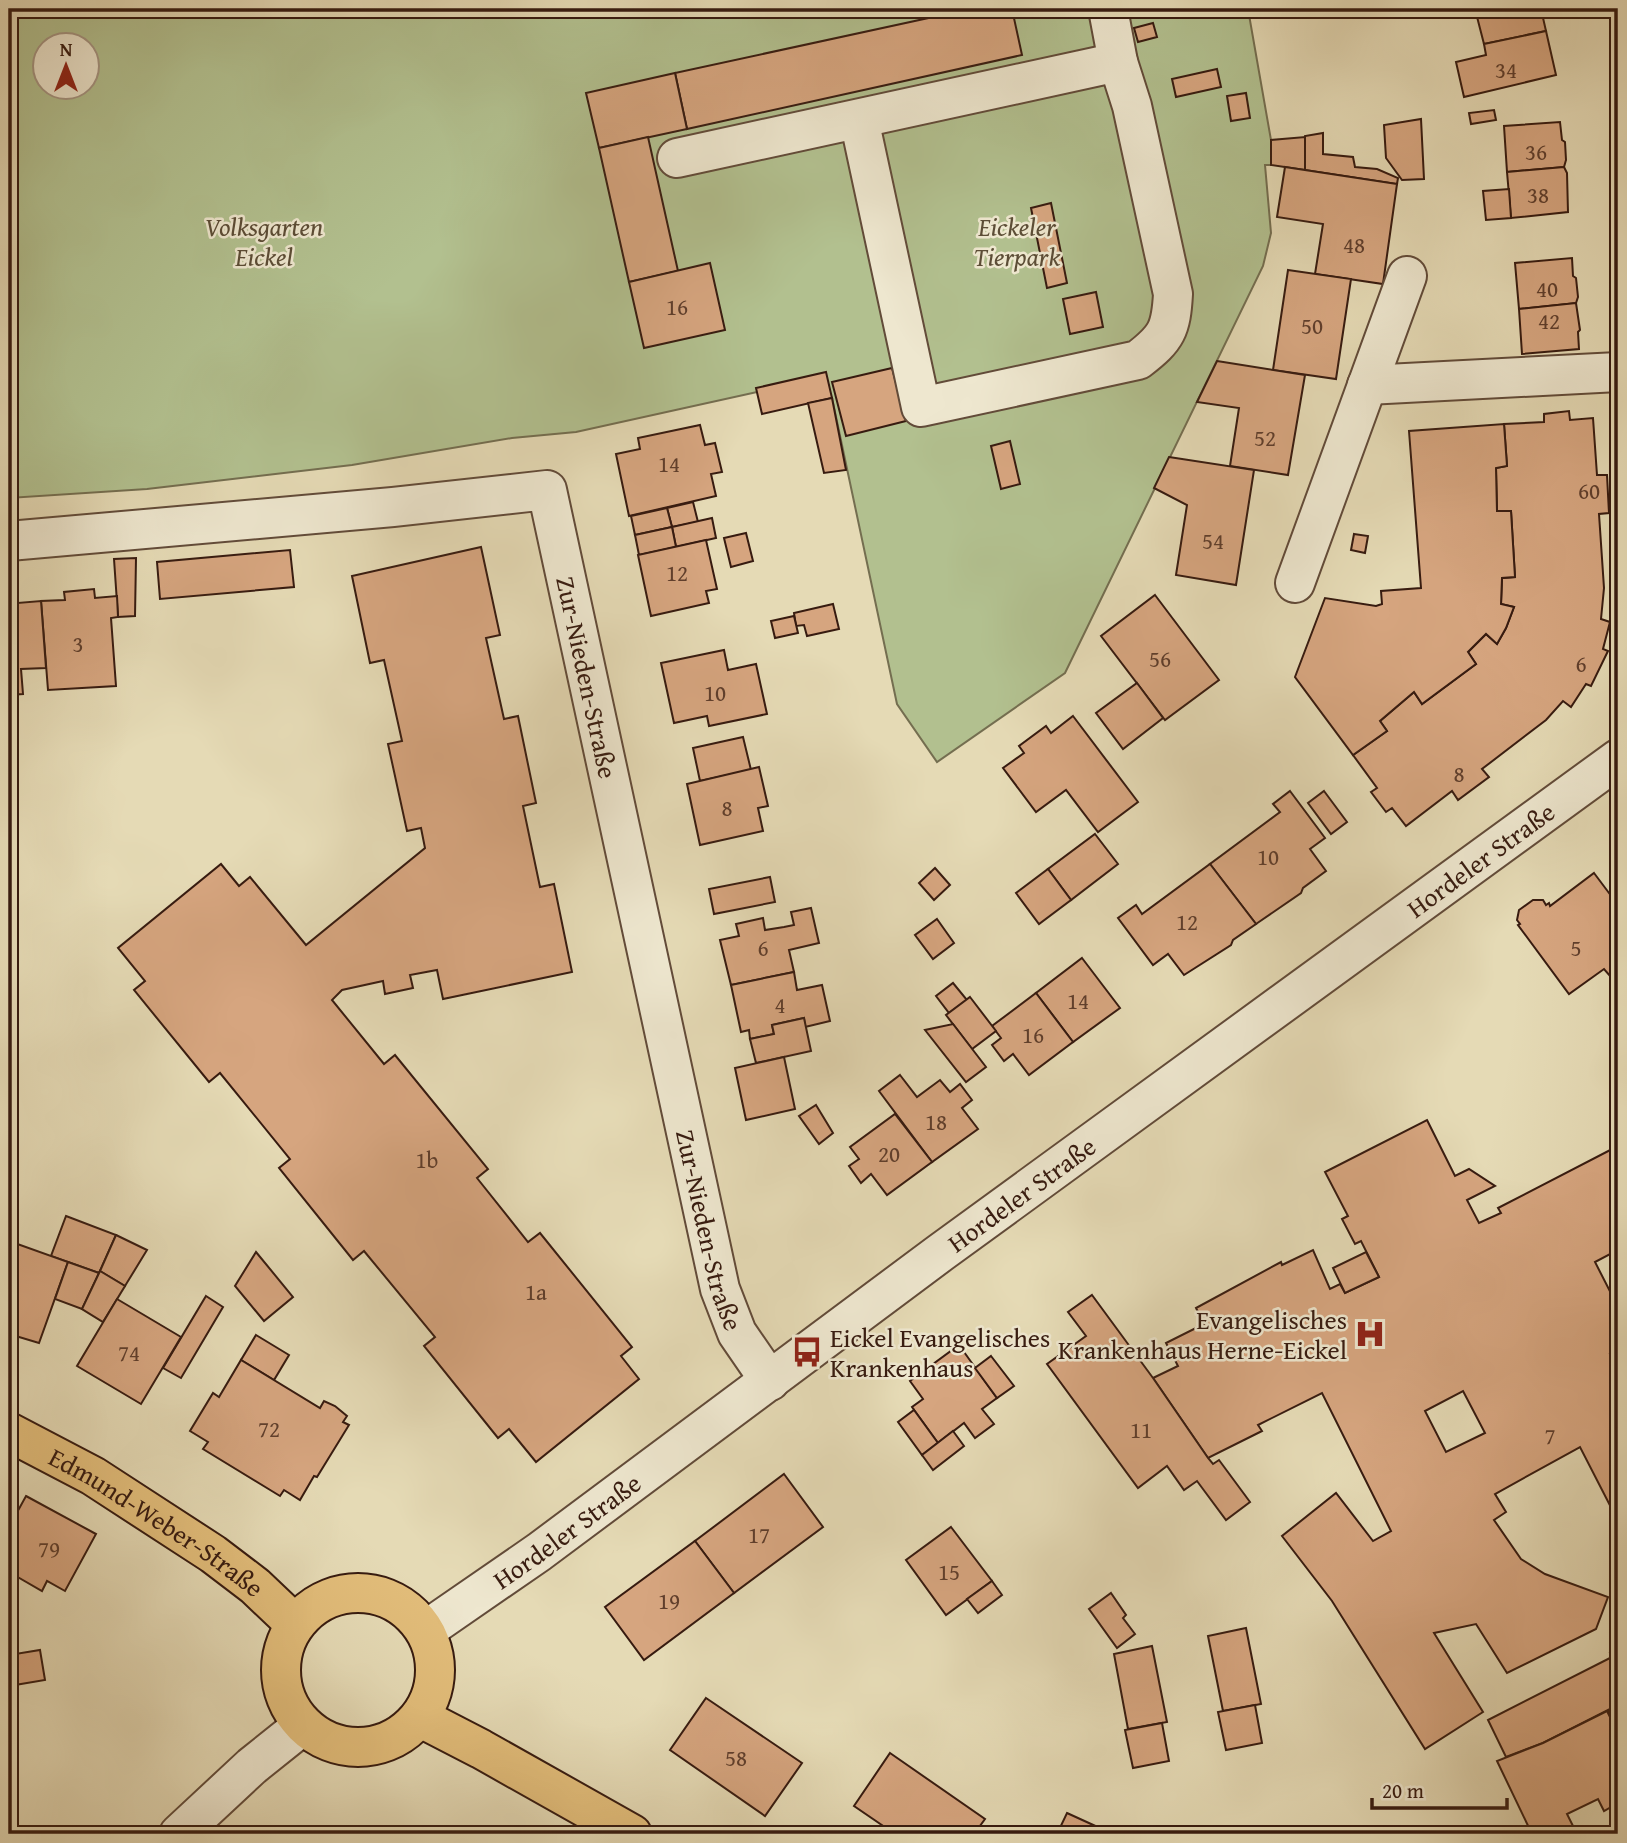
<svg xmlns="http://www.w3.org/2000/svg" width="1627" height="1843" viewBox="0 0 1627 1843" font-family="'Gentium Book Plus',serif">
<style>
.green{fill:#b2c08f;stroke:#746e50;stroke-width:2;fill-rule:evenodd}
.building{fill:#d6a57f;stroke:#371b10;stroke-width:2;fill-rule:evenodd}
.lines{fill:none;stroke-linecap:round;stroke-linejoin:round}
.minor-casing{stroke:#624b39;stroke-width:42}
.major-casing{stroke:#371b10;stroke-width:42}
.minor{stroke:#eee7cf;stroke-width:38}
.major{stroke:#e2bd7a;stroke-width:38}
.labels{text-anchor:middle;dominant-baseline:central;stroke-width:5;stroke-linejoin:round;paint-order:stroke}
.number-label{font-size:23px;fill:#5f3e2c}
.park-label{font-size:26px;font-style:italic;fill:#5c4d36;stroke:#eee7cf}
.street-label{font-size:26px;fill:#371b10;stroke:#eee7cf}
.poi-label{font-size:26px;fill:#371b10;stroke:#eee7cf;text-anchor:end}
</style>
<rect width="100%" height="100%" fill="#e5dab5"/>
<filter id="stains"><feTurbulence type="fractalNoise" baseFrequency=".00286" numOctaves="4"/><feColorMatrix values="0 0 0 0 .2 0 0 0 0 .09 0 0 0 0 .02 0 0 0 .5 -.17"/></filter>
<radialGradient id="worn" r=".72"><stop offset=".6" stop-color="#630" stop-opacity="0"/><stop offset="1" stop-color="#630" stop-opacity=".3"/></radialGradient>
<path class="green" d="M9 9H1248L1271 140V165H1265L1271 233 1263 266 1065 673 937 762 897 704 832 398 757 392 576 432 512 438 352 465 147 489 9 498ZM46 46H88V88H46Z"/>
<g class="building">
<path d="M970 9H1012L1022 55 687 129 675 73Z"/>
<path d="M1475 9H1541L1546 31 1484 44Z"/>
<path d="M1153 23 1157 37 1138 42 1134 28Z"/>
<path d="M1546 31 1556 75 1464 97 1456 62 1486 55 1484 44Z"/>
<path d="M1217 69 1221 87 1176 97 1172 79Z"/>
<path d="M675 73 687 129 599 148 586 93Z"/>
<path d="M1246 93 1250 118 1231 121 1227 96Z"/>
<path d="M1494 110 1496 120 1471 124 1469 113Z"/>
<path d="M1421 119 1424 179 1402 180 1386 158 1384 125Z"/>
<path d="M1560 122 1562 140 1565 142 1566 160 1564 167 1507 172 1504 126Z"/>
<path d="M1323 133V154L1353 157 1355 167 1377 169 1398 178 1397 184 1305 170V136Z"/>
<path d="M648 137 678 271 629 282 599 148Z"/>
<path d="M1305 137V170L1271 165V140Z"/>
<path d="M1285 167 1397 184 1383 284 1315 274 1323 224 1277 217Z"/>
<path d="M1564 167 1567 173 1568 212 1511 218 1507 172Z"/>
<path d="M1509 189 1511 218 1486 220 1483 191Z"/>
<path d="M1051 203 1067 283 1047 288 1031 208Z"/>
<path d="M1572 258 1573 276 1576 278 1578 297 1576 303 1519 309 1515 263Z"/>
<path d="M710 263 725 330 644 348 629 282Z"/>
<path d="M1288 270 1351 279 1336 379 1273 370Z"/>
<path d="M1096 292 1103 327 1070 334 1063 299Z"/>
<path d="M1576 303 1580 330 1578 332 1579 349 1522 354 1519 309Z"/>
<path d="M1217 361 1305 375 1288 475 1230 466 1239 408 1197 402Z"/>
<path d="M892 368 906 421 846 436 832 382Z"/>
<path d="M826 372 832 398 762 414 756 388Z"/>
<path d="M832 398 846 470 824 473 808 403Z"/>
<path d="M1569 411 1570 420 1593 418 1597 475H1607L1609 513 1599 514 1604 588 1601 619 1610 622 1603 649 1608 651 1591 686 1586 684 1571 707 1563 701 1546 720 1482 769 1489 777 1458 800 1452 791 1406 826 1392 808 1386 812 1371 792 1377 788 1353 755 1387 731 1380 721 1414 692 1422 704 1476 664 1468 652 1486 634 1497 644 1506 628 1514 607 1501 604 1502 578 1515 577 1511 511H1497L1496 468 1507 466 1504 424 1544 422V414Z"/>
<path d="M1504 424 1507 466 1496 468 1497 511H1511L1515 577 1502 578 1501 604 1514 607 1506 628 1497 644 1486 634 1468 652 1476 664 1422 704 1414 692 1380 721 1387 731 1353 755 1295 677 1325 598 1376 606 1382 604 1381 591 1421 588 1409 431Z"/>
<path d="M700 425 705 445 715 443 722 472 711 474 716 496 629 516 616 454 640 449 638 438Z"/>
<path d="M1010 441 1020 484 1001 489 991 446Z"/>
<path d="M1169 457 1254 470 1236 585 1176 575 1187 505 1154 488Z"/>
<path d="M693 502 698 522 672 527 667 508Z"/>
<path d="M667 508 672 527 635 535 631 516Z"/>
<path d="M712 518 716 538 676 547 672 527Z"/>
<path d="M672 527 676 547 639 555 635 535Z"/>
<path d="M746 533 753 561 731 567 724 538Z"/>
<path d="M1354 534 1368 536 1365 553 1351 550Z"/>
<path d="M706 540 717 589 706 591 709 603 651 616 638 555Z"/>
<path d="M481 547 500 635 486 638 504 719 518 716 536 803 523 806 540 887 554 884 572 972 443 999 437 970 410 975 413 988 385 994 383 981 342 990 332 1000 384 1064 395 1055 488 1169 477 1178 528 1242 540 1233 632 1347 621 1356 639 1379 536 1462 509 1429 498 1438 424 1346 435 1337 364 1251 353 1260 279 1168 290 1159 220 1073 209 1082 134 990 145 981 118 948 221 864 239 886 250 877 306 945 425 848 421 828 407 831 388 744 402 741 384 660 370 663 352 576Z"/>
<path d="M290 550 294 587 160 599 157 562Z"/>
<path d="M136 558 135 616 118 617 114 559Z"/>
<path d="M94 589 95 598 117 596 118 617 111 618 116 686 48 690 41 601 65 600 64 592Z"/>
<path d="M9 595H18V603L41 601 46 668 21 669 23 694 9 695Z"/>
<path d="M1155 595 1219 680 1165 720 1101 636Z"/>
<path d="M833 604 839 629 807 636 804 625 796 626 794 613Z"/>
<path d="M794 616 798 633 775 638 771 621Z"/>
<path d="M724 650 728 670 756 664 767 714 709 726 707 716 674 723 661 663Z"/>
<path d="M1137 683 1163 718 1123 749 1096 713Z"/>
<path d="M1073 716 1138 802 1098 832 1066 790 1036 812 1003 768 1024 753 1019 746 1046 726 1051 733Z"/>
<path d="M743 737 751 770 700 781 693 748Z"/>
<path d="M759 767 768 806 758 808 763 831 700 845 687 784Z"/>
<path d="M1290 791 1325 838 1310 849 1326 871 1303 888 1301 893 1256 924 1210 864 1280 812 1273 804Z"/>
<path d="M1324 791 1347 822 1331 834 1308 803Z"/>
<path d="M1095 834 1118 864 1071 900 1048 869Z"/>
<path d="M1210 864 1256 924 1233 940 1231 945 1184 975 1168 954 1153 965 1118 918 1136 905 1142 914Z"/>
<path d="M935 868 950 885 934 900 919 883Z"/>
<path d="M1048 869 1071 900 1039 924 1016 893Z"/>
<path d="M1594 873 1618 905V971L1611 977 1604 969 1569 994 1518 925 1520 924 1517 920 1519 910 1533 900H1543L1546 905 1549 903 1550 906Z"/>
<path d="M770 877 775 902 714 914 709 889Z"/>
<path d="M811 908 819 943 789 950 794 972 731 985 720 940 739 936 736 924 763 918 765 930 784 927 794 925 791 912Z"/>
<path d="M937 919 954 943 933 959 915 935Z"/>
<path d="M1082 958 1120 1008 1073 1042 1036 993Z"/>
<path d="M794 972 797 990 822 985 830 1021 805 1027 804 1018 772 1025 774 1034 750 1039 749 1030 741 1032 731 985Z"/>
<path d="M953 983 967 1000 949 1013 936 996Z"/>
<path d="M1036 993 1073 1042 1029 1075 1013 1054 1004 1061 992 1045 1001 1038 992 1026Z"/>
<path d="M970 997 996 1031 972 1049 946 1015Z"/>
<path d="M804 1018 811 1051 756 1063 750 1039 774 1034 772 1025Z"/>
<path d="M953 1024 986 1067 966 1082 925 1030Z"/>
<path d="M784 1057 795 1109 746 1120 735 1068Z"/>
<path d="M900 1075 917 1097 940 1080 950 1092 960 1084 972 1100 962 1108 978 1129 932 1162 879 1091Z"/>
<path d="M816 1105 833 1133 819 1144 799 1116Z"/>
<path d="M895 1114 932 1162 887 1195 871 1174 861 1183 849 1166 859 1159 850 1147Z"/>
<path d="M1427 1120 1455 1176 1469 1169 1495 1186 1467 1200 1479 1223 1501 1213 1498 1208 1618 1146V1250L1595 1262 1618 1307V1350L1610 1354 1618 1369V1521L1580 1447 1495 1494 1506 1512 1494 1520 1521 1559 1545 1574 1608 1597 1596 1629 1507 1673 1476 1624 1434 1633 1483 1712 1425 1749 1332 1601 1282 1536 1336 1493 1373 1541 1391 1531 1322 1393 1258 1425 1262 1431 1208 1458 1153 1378 1178 1366 1166 1343 1204 1324 1196 1308 1281 1262 1282 1265 1313 1250 1330 1289 1340 1284 1345 1293 1379 1277 1361 1241 1355 1244 1342 1219 1348 1216 1325 1172ZM1463 1391 1485 1433 1446 1452 1425 1411Z"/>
<path d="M66 1216 116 1235 99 1273 51 1256Z"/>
<path d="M116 1235 147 1250 125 1286 100 1271Z"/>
<path d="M9 1241 68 1262 39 1343 9 1334Z"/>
<path d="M256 1252 293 1297 264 1321 235 1286Z"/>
<path d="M1366 1252 1379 1277 1345 1293 1333 1268Z"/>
<path d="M68 1262 99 1273 82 1309 55 1299Z"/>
<path d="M100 1271 125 1286 103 1322 82 1309Z"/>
<path d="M1092 1295 1153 1378 1208 1458 1213 1464 1219 1460 1250 1502 1226 1520 1197 1481 1184 1490 1167 1466 1138 1488 1047 1364 1086 1336 1068 1312Z"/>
<path d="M206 1296 223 1307 181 1378 163 1368Z"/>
<path d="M117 1299 181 1337 141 1404 77 1366Z"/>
<path d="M256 1335 289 1355 274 1380 241 1360Z"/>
<path d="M959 1345 997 1398 982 1409 994 1424 975 1438 964 1423 938 1443 912 1407 923 1399 910 1381Z"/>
<path d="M991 1356 1014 1386 997 1398 975 1368Z"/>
<path d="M241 1360 320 1408 324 1401 335 1406 347 1416 343 1422 349 1425 317 1477 314 1476 300 1500 284 1490 280 1496 203 1449 208 1442 190 1431 213 1393 219 1397Z"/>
<path d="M914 1410 938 1443 922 1455 898 1422Z"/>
<path d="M953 1431 964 1446 933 1470 922 1455Z"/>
<path d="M784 1474 823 1527 734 1593 695 1541Z"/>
<path d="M26 1496 96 1534 65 1591 47 1581 42 1591 9 1572V1527Z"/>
<path d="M951 1527 992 1581 946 1615 906 1560Z"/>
<path d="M695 1541 734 1593 644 1660 605 1607Z"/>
<path d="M992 1581 1002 1595 978 1613 967 1599Z"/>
<path d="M1111 1593 1126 1615 1123 1618 1135 1634 1117 1648 1089 1609Z"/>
<path d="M1246 1628 1261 1704 1223 1711 1208 1636Z"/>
<path d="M1152 1646 1167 1722 1128 1729 1114 1654Z"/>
<path d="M1618 1649V1705L1543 1743 1506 1757 1488 1720 1612 1657 1610 1653Z"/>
<path d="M40 1650 45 1680 9 1686V1655Z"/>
<path d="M706 1698 802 1763 765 1816 670 1750Z"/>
<path d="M1255 1705 1262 1743 1226 1750 1218 1712Z"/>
<path d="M1618 1706V1733L1608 1711Z"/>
<path d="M1607 1711 1618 1733V1803L1604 1811 1598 1799 1567 1814 1577 1834H1532L1497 1761 1543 1743Z"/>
<path d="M1162 1723 1169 1761 1133 1768 1125 1730Z"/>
<path d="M890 1753 985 1819 974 1834H895L854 1806Z"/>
<path d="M1067 1813 1113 1834H1057Z"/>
</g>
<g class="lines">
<g class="minor-casing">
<g id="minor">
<path d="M859 119 921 407 1138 360C1167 338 1171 329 1173 294L1132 106 1118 62 1108 9"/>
<path d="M677 158 1118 62"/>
<path d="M1367 385 1618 372"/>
<path id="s1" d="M9 541 393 507 547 490 720 1289 737 1333 770 1381"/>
<path d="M1295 583 1407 276"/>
<path id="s2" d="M426 1630 539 1552 940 1253 1618 759"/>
<path d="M179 1834 252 1766 302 1726"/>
</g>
</g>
<g class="major-casing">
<g id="major">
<path id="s3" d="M9 1432 93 1476 213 1554 255 1586 295 1624"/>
<circle cx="358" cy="1670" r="77"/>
<path d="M421 1718 481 1749 632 1834"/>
</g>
</g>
<use href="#minor" class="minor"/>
<use href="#major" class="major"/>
</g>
<defs>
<g id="hospital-bare" transform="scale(2.415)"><path d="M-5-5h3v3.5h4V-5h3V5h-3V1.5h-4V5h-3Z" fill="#8f2418" stroke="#eee7cf" stroke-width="2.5" paint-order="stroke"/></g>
<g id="bus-bare" transform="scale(2.415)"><path d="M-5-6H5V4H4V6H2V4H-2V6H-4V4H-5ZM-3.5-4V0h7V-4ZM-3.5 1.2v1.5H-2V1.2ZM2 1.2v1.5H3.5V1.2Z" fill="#8f2418" stroke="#eee7cf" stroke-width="2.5" paint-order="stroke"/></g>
</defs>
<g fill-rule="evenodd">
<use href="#hospital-bare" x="1370" y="1334"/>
<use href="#bus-bare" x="807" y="1352"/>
</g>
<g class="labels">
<g class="number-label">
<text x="1506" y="69">34</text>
<text x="1536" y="151">36</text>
<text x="1538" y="194">38</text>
<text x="1354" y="244">48</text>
<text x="1547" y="288">40</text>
<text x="677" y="306">16</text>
<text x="1549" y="320">42</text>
<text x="1312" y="325">50</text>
<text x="1265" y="437">52</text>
<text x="669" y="463">14</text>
<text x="1589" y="490">60</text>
<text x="1213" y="540">54</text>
<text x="677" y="572">12</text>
<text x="78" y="643">3</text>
<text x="1160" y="658">56</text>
<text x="1581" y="663">6</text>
<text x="715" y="692">10</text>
<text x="1459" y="773">8</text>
<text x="727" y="807">8</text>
<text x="1268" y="856">10</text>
<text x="1187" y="921">12</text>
<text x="763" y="947">6</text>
<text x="1576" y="947">5</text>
<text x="1078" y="1000">14</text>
<text x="780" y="1004">4</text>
<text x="1033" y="1034">16</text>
<text x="936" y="1121">18</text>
<text x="889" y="1153">20</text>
<text x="427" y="1159">1b</text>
<text x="536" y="1291">1a</text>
<text x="129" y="1352">74</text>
<text x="269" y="1428">72</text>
<text x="1141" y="1429">11</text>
<text x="1550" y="1435">7</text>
<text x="759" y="1534">17</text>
<text x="49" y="1548">79</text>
<text x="949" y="1571">15</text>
<text x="669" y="1600">19</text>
<text x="736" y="1757">58</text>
</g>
<g class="park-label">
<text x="264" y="226">Volksgarten<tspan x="264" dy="30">Eickel</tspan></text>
<text x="1017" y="226">Eickeler<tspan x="1017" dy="30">Tierpark</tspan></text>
</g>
<g class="street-label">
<text stroke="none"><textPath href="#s1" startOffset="732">Zur-Nieden-Straße</textPath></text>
<text stroke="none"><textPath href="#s2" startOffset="1306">Hordeler Straße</textPath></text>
<text stroke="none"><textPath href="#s2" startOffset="738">Hordeler Straße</textPath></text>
<text stroke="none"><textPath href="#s1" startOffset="1298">Zur-Nieden-Straße</textPath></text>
<text stroke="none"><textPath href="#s3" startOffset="173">Edmund-Weber-Straße</textPath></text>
<text stroke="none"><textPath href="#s2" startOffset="172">Hordeler Straße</textPath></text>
</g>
<g class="poi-label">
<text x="1347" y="1319">Evangelisches<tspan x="1347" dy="30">Krankenhaus Herne-Eickel</tspan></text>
<text x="830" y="1337" text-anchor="start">Eickel Evangelisches<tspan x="830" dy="30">Krankenhaus</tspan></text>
</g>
</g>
<rect width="1627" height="1843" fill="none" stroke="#e5dab5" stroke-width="35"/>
<rect x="10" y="10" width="1606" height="1822" fill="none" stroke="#371b10" stroke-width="3.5"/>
<rect x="18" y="18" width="1592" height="1808" fill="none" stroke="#371b10" stroke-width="2"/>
<g transform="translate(66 66)"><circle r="33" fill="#eee7cf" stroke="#a59583" stroke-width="2"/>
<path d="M0-5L12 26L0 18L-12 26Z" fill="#8f2418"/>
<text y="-10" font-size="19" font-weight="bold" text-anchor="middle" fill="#371b10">N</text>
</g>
<path d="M1372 1798v10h135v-10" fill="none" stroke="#371b10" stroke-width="3.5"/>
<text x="1382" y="1798" font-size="21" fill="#371b10" stroke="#eee7cf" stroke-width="5" paint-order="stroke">20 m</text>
<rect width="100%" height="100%" filter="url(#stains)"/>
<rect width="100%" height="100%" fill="url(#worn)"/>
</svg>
